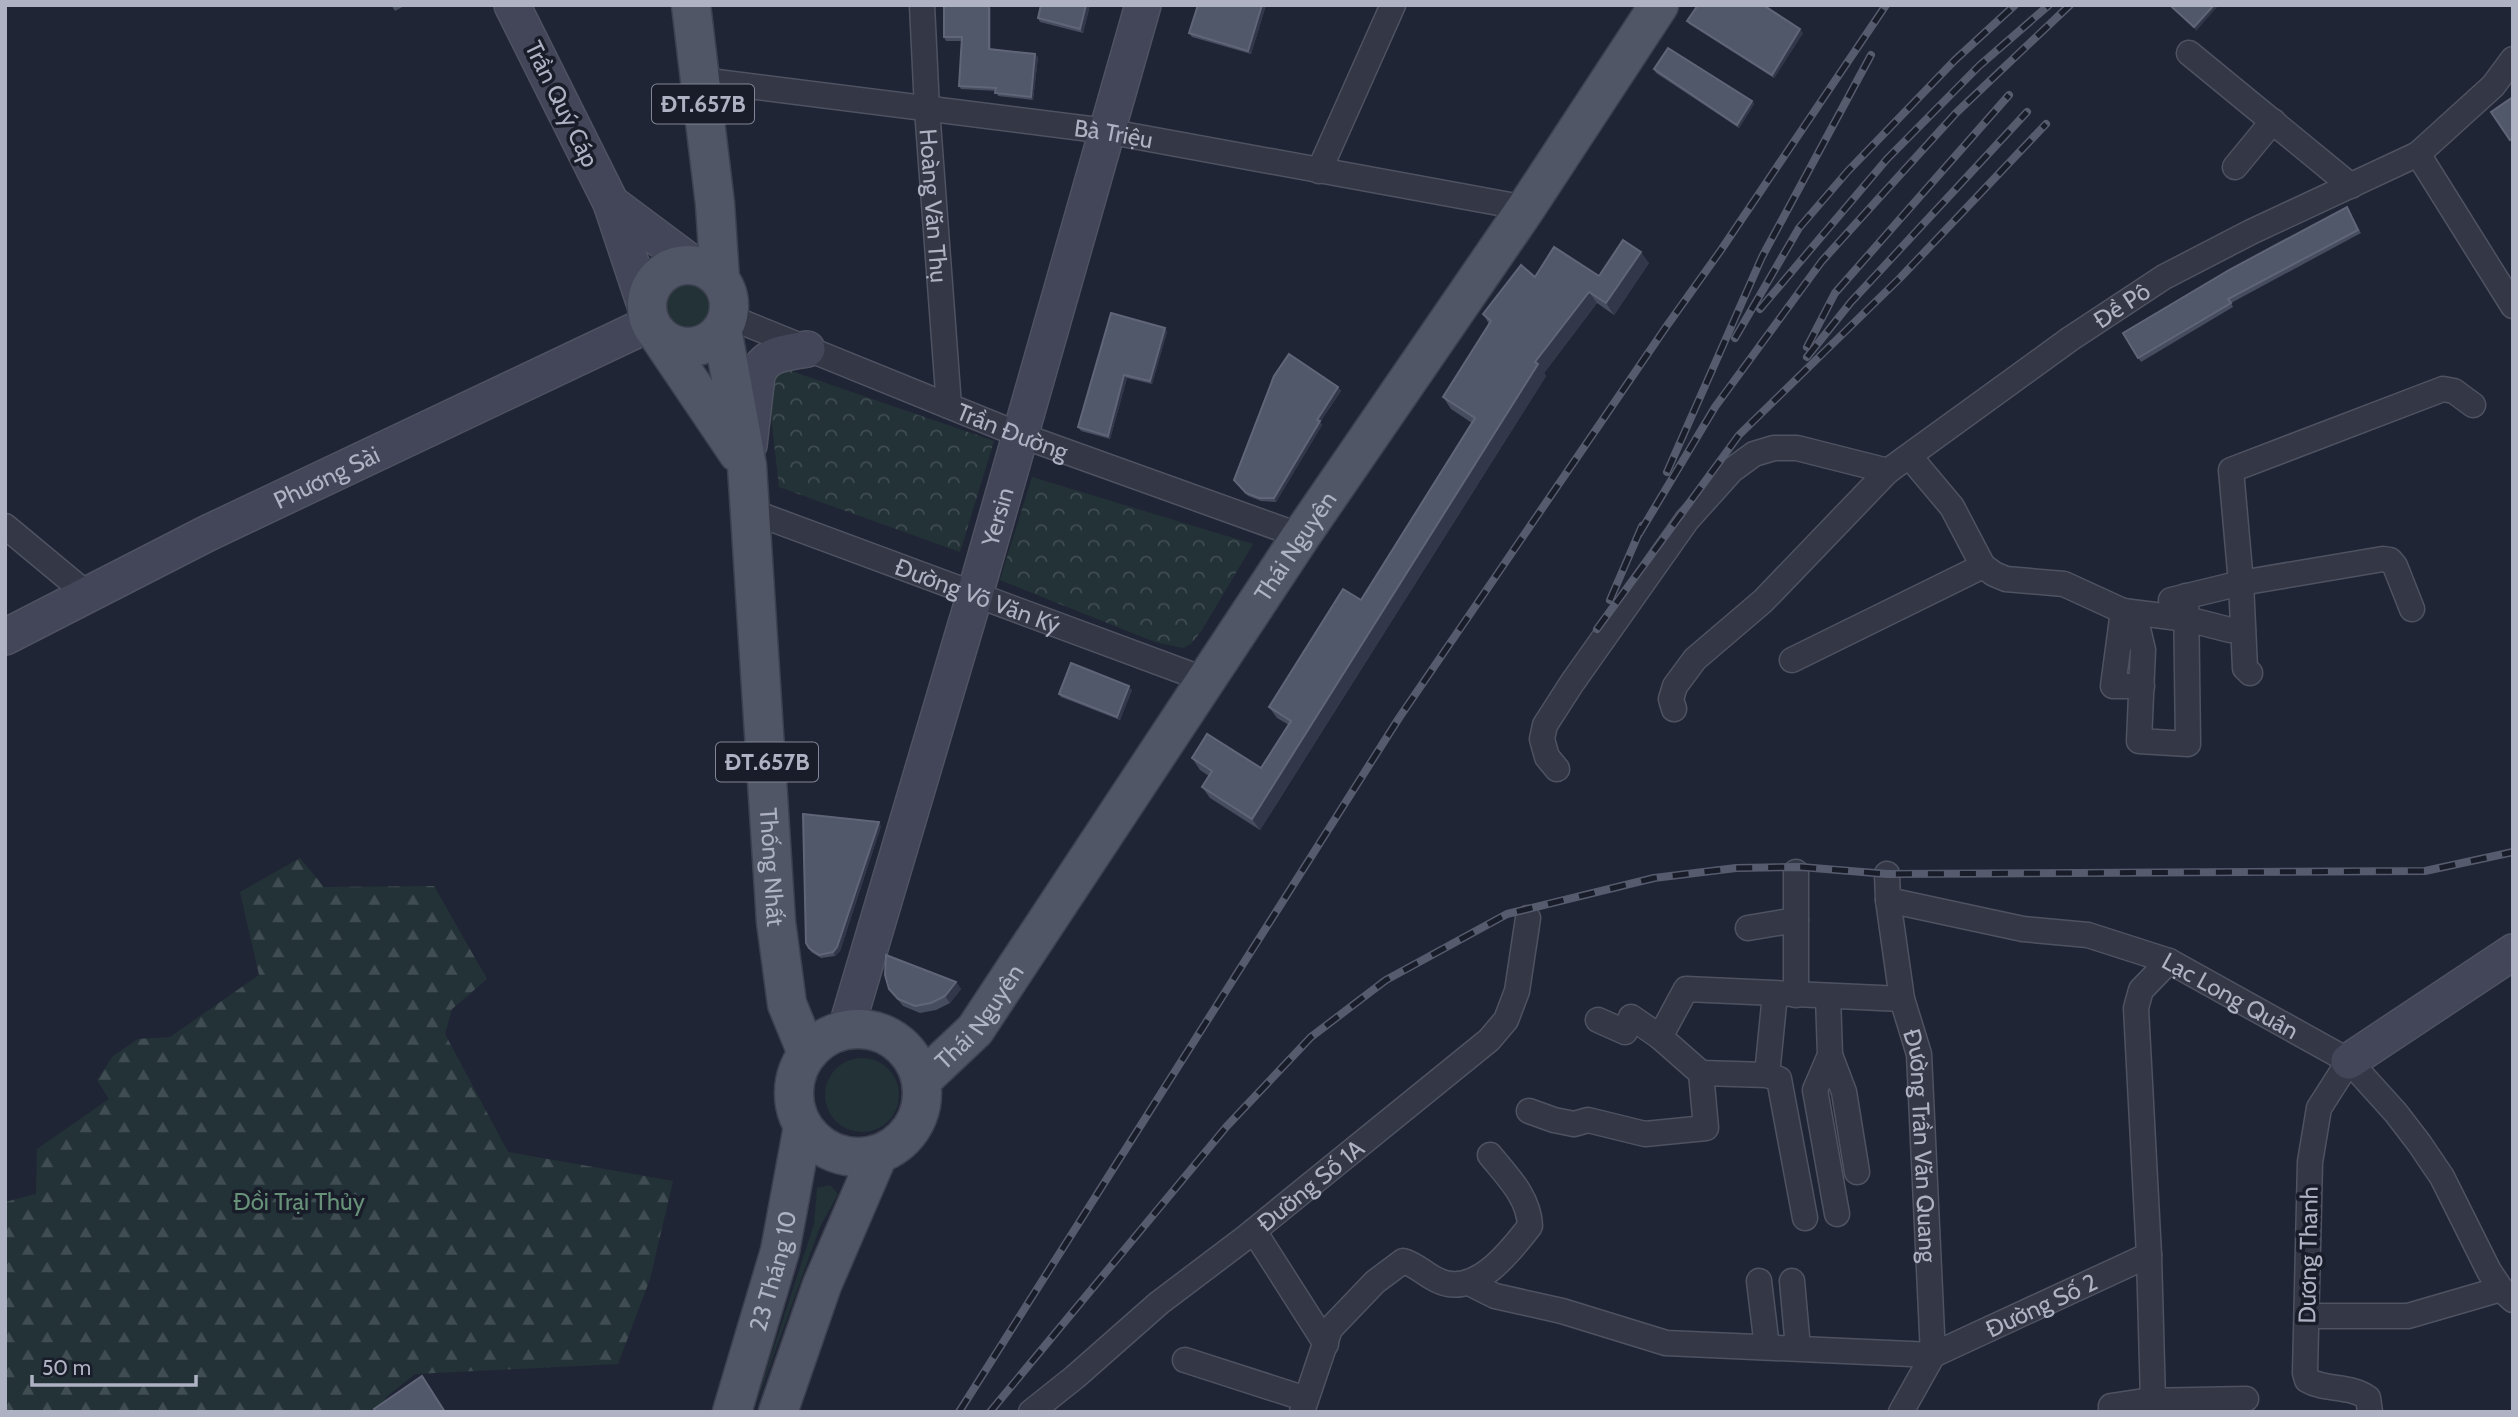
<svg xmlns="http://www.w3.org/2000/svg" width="2518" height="1417" viewBox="0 0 2518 1417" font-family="Cabin,sans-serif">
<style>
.grass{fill:#233237}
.forest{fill:url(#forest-firs)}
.park{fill:url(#park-crowns)}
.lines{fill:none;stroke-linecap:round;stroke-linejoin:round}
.street-casing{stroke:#4e5261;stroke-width:27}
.secondary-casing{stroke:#4e5261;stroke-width:38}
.primary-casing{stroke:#3d414f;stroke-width:41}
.street{stroke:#343846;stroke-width:24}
.secondary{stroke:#424658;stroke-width:35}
.primary{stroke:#515666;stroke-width:38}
.rail-casing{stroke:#565b6d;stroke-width:8}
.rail{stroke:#191d2a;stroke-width:5;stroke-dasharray:16;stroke-linecap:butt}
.wall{fill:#464d5f}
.shaded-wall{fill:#32384a}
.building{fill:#51586a;stroke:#606678;stroke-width:2}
.labels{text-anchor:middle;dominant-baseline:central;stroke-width:7;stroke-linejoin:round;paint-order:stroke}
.shield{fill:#191d2a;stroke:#818595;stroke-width:2}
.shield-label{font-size:23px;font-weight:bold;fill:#aeb2c3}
.street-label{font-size:24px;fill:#aeb2c3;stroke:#191d2a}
.park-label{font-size:24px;fill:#679178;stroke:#191d2a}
</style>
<defs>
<pattern id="forest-firs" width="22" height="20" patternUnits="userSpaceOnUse" patternTransform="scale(1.75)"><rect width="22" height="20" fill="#233237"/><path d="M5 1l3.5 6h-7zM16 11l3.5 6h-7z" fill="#404d52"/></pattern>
<pattern id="park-crowns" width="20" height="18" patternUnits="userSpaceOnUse" patternTransform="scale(1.75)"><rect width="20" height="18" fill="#233237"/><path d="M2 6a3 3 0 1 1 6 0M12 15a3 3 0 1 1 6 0" fill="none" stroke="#404d52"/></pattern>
</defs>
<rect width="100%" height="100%" fill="#202535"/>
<g class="grass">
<circle cx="688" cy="305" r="22"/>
<circle cx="862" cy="1095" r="37"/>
<path d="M830 1185 838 1194 820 1227 753 1412 814 1224 817 1188Z"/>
</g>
<path class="forest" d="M300 858 324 887 434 886 487 979 452 1009 445 1034 508 1152 673 1181 650 1279 618 1364 415 1374 386 1397 379 1412H5V1202L36 1194 37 1149 109 1099 97 1080 113 1056 138 1039 170 1037 259 975 240 892Z"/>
<g class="park">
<path d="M765 362 994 441 960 552 779 487Z"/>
<path d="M1032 477 1253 544 1202 630 1191 644 1183 648 1155 642 1000 580Z"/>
</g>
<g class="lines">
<g class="street-casing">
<g id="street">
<path id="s1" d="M922 5 927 109 949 406"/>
<path d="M2189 53 2351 186"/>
<path id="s2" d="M701 80 1106 131 1526 208"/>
<path d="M2418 154 2513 306"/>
<path d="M2235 167 2273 121"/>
<path d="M1319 171 1393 5"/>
<path id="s3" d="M727 316 1020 435 1301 536"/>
<path d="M1910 457 1952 507 1983 566 1994 574 2006 579 2064 584 2123 611 2187 619 2230 630H2243"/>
<path id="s4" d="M750 511 1206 680"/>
<path d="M5 526 88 595"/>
<path d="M2171 600 2241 583 2383 559 2390 560 2395 566 2412 609"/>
<path d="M2123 611 2138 629 2143 650 2139 741 2188 744 2186 596"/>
<path d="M2123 611 2113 686H2142"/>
<path d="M1792 660 1983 566"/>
<path d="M2250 673 2245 668 2241 583 2231 470 2443 389 2454 391 2473 405"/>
<path id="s5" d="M1674 709 1671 699 1675 686 1695 659 1763 601 1888 471 2070 339 2164 277 2251 232 2418 154 2493 86 2513 59"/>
<path d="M1557 769 1547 757 1542 739 1545 725 1572 683 1687 520 1732 470 1754 454 1774 448H1797L1888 471"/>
<path id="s6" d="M1887 874 1888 900 1902 999 1919 1054 1933 1355 1901 1412"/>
<path id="s7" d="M1888 900 2023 929 2088 935 2169 961 2349 1061 2396 1113 2419 1143 2442 1177 2489 1271 2501 1289 2513 1300"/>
<path d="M1748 928 1796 920"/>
<path d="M1796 995V872"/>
<path d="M1828 996 1830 1055 1815 1090 1837 1214"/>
<path d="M1660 1037 1686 989 1902 999"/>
<path d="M1830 1055 1844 1092 1857 1172"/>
<path d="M2349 1061 2319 1108 2310 1162 2305 1373 2307 1380C2326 1391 2351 1385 2368 1398L2370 1412"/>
<path d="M1701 1073 1767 1075 1779 1079 1805 1218"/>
<path d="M1767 1075 1775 994"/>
<path d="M1529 1111 1554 1120 1574 1124 1588 1120 1645 1134 1706 1128 1701 1073 1660 1037 1631 1017 1625 1032 1598 1020"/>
<path d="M1254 1231 1326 1344"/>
<path d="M1759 1281 1767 1347"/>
<path d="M1792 1281 1798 1348"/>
<path id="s8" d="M1469 1283 1495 1296 1562 1311 1666 1343 1933 1355 2149 1255"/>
<path d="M2307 1316H2408L2501 1289"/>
<path d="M1185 1360 1306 1399"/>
<path d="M2153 1401 2149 1255 2136 1008 2141 990 2169 961"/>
<path id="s9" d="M1031 1412 1075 1377 1159 1303 1245 1238 1489 1040 1506 1020 1517 991 1528 918"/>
<path d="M1302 1412 1330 1329 1375 1282 1403 1261C1417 1265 1424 1274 1437 1280 1474 1299 1510 1252 1530 1226 1529 1197 1507 1176 1490 1155"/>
<path d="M2111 1412V1406L2144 1401 2246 1399"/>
</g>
</g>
<g class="secondary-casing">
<g id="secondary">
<path d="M611 203 694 265"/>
<path d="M749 445 757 375C765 353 786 353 807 349"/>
<path id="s10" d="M5 637 208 533 651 323 611 203 512 5"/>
<path id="s11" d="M846 1029 975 594 1143 5"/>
<path d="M2349 1061 2513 952"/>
</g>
</g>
<g class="primary-casing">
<g id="primary">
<path d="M691 5 715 204 720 280"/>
<circle cx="688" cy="306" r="41"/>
<path id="s12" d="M722 329 747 466 776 922 787 1004 807 1053"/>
<path d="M657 333 738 453"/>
<circle cx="858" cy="1093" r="64"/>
<path id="s13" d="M922 1080 975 1030 1301 536 1526 208 1659 5"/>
<path id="s14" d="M732 1412 780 1251 803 1127"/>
<path d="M778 1412 822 1285 878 1155"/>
</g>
</g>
<use href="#street" class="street"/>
<use href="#secondary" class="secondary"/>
<use href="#primary" class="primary"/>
<g class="rail-casing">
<g id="rail">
<path d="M1760 309 1887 159 1979 66 2049 5"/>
<path d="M1735 338 1799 228 1848 171 1955 60 2015 5"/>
<path d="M1807 347 1835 293 2009 95"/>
<path d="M1807 357 1851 302 2027 112"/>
<path d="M1667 472 1762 257 1871 55"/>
<path d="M1639 534 1715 407 1822 261 1956 113 2070 5"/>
<path d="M1610 600 1642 526"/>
<path d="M1597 629 1739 435 1900 278 2046 124"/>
<path d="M959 1412 1399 718 1666 327 1721 250 1886 5"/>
<path d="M990 1412 1227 1126 1311 1037 1386 980 1507 914 1654 878 1736 868 1801 867 1887 874 2425 871 2513 852"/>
</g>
</g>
<use href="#rail" class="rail"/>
</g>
<g class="wall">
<path d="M391 5H406L395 11Z"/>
<path d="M1090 5 1083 33 1040 22 1038 18Z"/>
<path d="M1198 5H1266L1251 54 1192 37 1189 33Z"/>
<path d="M989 6 991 9V49L1038 57 1033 100 998 96 996 91 961 89 959 86 962 41H946L944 37Z"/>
<path d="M1687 21 1803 33 1774 78 1689 24Z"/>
<path d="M1654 69 1752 101 1754 104 1739 128 1656 73Z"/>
<path d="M2347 207 2361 233 2231 303 2233 307 2141 362 2123 333Z"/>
<path d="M1649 263 1614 315 1597 303 1544 373 1546 376 1260 830 1210 798 1202 787 1209 776 1200 770 1192 758 1261 768 1289 725 1277 718 1269 707 1361 600 1472 423 1451 409 1443 397 1489 324 1483 314 1535 277 1599 276Z"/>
<path d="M1165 328 1167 332 1152 384 1127 378 1110 439 1081 431 1078 427Z"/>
<path d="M1338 387 1341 391 1320 422 1322 425 1276 502 1261 501 1248 496 1234 480Z"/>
<path d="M1132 690 1120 720 1061 697 1059 694Z"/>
<path d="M881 826 840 951 835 956 821 958 811 952 806 943Z"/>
<path d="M956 982 961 989 950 1003 936 1010 920 1013 903 1006 889 989Z"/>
</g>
<g class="shaded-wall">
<path d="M1086 5H1090L1083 33 1080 29Z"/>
<path d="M1262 5H1266L1251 54 1248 51Z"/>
<path d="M2214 5H2219L2196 31 2194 27Z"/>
<path d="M989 6 991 9V52L989 49Z"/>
<path d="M1800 29 1803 33 1774 78 1772 75Z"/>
<path d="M1035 54 1038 57 1033 100 1031 97Z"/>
<path d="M1752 101 1754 104 1739 128 1737 125Z"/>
<path d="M1641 252 1649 263 1614 315 1606 303Z"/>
<path d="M1589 292 1597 303 1544 373 1546 376 1260 830 1252 819 1535 362Z"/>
<path d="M1165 328 1167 332 1152 384 1150 381Z"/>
<path d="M1124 375 1127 378 1110 439 1108 436Z"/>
<path d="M1338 387 1341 391 1320 422 1322 425 1276 502 1274 498 1317 420Z"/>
<path d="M1129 686 1132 690 1120 720 1117 717Z"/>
<path d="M879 822 881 826 840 951 835 956 833 952Z"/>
<path d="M956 982 961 989 950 1003 945 996Z"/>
</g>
<g class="building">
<path d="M944 5 989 6V49L1035 54 1031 97 995 93 996 88 959 86 962 37H944Z"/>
<path d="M1041 5H1086L1080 29 1038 18Z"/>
<path d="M1198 5H1262L1248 51 1189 33Z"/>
<path d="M1698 5H1763L1800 29 1772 75 1687 21Z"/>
<path d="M2173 5H2214L2194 27 2172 7Z"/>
<path d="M1668 48 1752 101 1737 125 1654 69Z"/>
<path d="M2513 97V138L2510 140 2491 112Z"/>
<path d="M2347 207 2358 230 2228 299 2231 303 2138 358 2123 333 2229 270Z"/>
<path d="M1623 240 1641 252 1606 303 1589 292 1535 362 1538 364 1252 819 1202 787 1212 771 1192 758 1207 734 1261 768 1291 721 1269 707 1343 589 1361 600 1475 418 1443 397 1491 321 1483 314 1521 265 1535 277 1554 247 1599 276Z"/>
<path d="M1111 313 1165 328 1150 381 1124 375 1108 436 1078 427Z"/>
<path d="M1289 354 1338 387 1317 420 1320 421 1274 498H1259L1246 493 1234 480 1274 376Z"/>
<path d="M1071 663 1129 686 1117 717 1059 694Z"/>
<path d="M803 814 879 822 837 947 833 952 819 955 809 948 806 943Z"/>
<path d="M886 955 956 982 945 996 931 1003 915 1006 898 999 889 989 885 975Z"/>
<path d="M422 1376 445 1412H376L374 1409Z"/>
</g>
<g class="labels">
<g class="shield">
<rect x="652" y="84.5" width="102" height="39" rx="5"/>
<rect x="716" y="742.5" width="102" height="39" rx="5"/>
</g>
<g class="shield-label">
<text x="703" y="104">ĐT.657B</text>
<text x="767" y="762">ĐT.657B</text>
</g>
<g class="street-label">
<text transform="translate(562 104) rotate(64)">Trần Quý Cáp</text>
<text stroke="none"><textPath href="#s2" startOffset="416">Bà Triệu</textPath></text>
<text stroke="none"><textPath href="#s1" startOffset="201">Hoàng Văn Thụ</textPath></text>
<text stroke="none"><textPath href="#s5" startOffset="614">Đề Pô</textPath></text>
<text stroke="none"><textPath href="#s3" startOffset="308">Trần Đường</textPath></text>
<text stroke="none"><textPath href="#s10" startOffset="359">Phương Sài</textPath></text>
<text stroke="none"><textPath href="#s11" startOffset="534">Yersin</textPath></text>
<text stroke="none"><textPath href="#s13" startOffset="653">Thái Nguyên</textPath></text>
<text stroke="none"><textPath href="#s4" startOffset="243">Đường Võ Văn Ký</textPath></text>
<text stroke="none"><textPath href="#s12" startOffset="541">Thống Nhất</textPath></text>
<text stroke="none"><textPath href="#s7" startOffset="359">Lạc Long Quân</textPath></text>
<text stroke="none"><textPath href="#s13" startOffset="86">Thái Nguyên</textPath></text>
<text stroke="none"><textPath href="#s6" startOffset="275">Đường Trần Văn Quang</textPath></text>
<text stroke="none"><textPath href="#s9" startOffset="360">Đường Số 1A</textPath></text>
<text transform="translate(2308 1255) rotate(-89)">Dương Thanh</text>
<text stroke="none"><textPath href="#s14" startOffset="147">23 Tháng 10</textPath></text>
<text stroke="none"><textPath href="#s8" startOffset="593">Đường Số 2</textPath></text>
</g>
<g class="park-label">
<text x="299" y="1201">Đồi Trại Thủy</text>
</g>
</g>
<rect width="2518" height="1417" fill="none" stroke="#aeb2c3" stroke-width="14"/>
<path d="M32 1375v10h164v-10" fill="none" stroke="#aeb2c3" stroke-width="3.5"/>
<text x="42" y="1375" font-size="21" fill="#aeb2c3" stroke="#191d2a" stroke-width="5" paint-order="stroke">50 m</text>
</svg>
